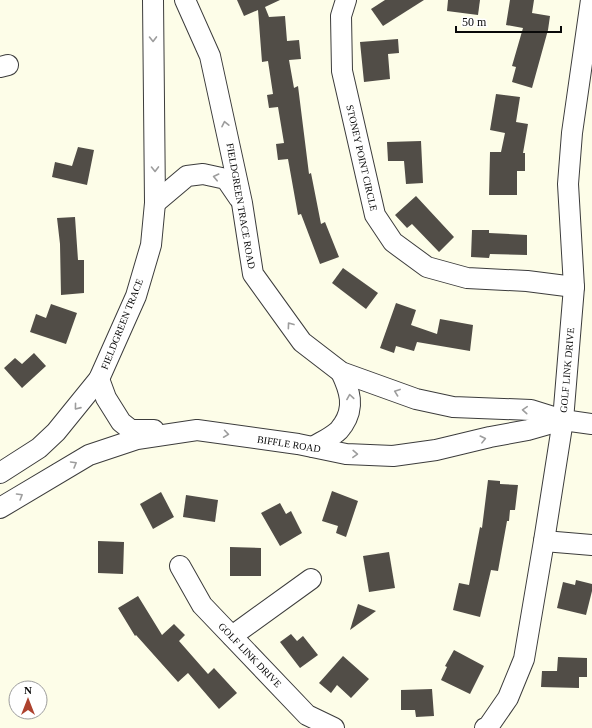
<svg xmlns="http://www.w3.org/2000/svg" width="592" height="728" viewBox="0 0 592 728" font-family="'Times New Roman',serif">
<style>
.building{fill:#514d47}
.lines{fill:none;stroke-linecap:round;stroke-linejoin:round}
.minor-casing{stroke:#3c3c3c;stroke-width:22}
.minor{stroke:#fff;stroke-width:20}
.oneway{stroke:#9d9d9d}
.labels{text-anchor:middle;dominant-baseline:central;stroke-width:4;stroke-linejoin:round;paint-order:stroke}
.street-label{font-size:10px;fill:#090909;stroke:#fff}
</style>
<rect width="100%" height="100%" fill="#fdfde8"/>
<g class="building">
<path d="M237 0H280L265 7 269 17 285 16 287 41 299 40 301 59 289 60 294 88 298 86 309 174 311 173 321 224 325 222 339 257 320 264 301 214 298 215 288 159 278 160 276 144 284 143 278 107 269 108 267 95 273 94 268 61 262 62 258 10 244 16Z"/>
<path d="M385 0H424L383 26 371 9Z"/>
<path d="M448 0H480L478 15 447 11Z"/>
<path d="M510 0H534L532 13 550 16 548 30 532 88 512 82 516 67 512 66 523 28 506 25Z"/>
<path d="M398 39 399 53 388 54 390 79 364 82 360 42Z"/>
<path d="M496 94 520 97 516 122 528 124 523 153H525V171H517V195H489L490 152H501L505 133 490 130Z"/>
<path d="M421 141 423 183 406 184 404 161H388L387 142Z"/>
<path d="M78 147 94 150 87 185 52 177 55 162 72 166Z"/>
<path d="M416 196 454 237 439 252 412 224 407 228 395 215Z"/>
<path d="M75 217 78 260H84V293L61 295 60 244 57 218Z"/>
<path d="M472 230H489V233L527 235V255L490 254 489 258 471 257Z"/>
<path d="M343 268 378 293 366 309 332 283Z"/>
<path d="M396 303 416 310 411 325 437 334 440 319 473 325 470 351 417 342 414 351 396 346 394 353 380 348Z"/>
<path d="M51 304 77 313 66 344 30 332 36 314 46 318Z"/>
<path d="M34 353 46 366 22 388 4 368 15 358 22 364Z"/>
<path d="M488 480 500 481V484L518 485 515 510H510L509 521H507L498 571 491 570 480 617 453 610 459 583 469 585 480 527 482 528Z"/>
<path d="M332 491 358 501 346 537 336 533 338 526 322 521Z"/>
<path d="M161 492 174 517 153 529 140 504Z"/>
<path d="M186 495 218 500 215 522 183 517Z"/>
<path d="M280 503 286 514 291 511 302 533 280 546 261 513Z"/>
<path d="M98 541 124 542 123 574 98 573Z"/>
<path d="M230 547 261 548V576H230Z"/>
<path d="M389 552 395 588 369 592 363 556Z"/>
<path d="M576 580 592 584V591L586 615 557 608 563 582 575 585Z"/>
<path d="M138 596 162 635 174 624 185 635 179 641 208 674 214 668 237 693 219 709 188 673 178 682 136 635 135 636 118 608Z"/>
<path d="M358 604 376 611 350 630Z"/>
<path d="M291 634 297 641 303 636 318 655 300 668 280 642Z"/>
<path d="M454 650 484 666 470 694 441 680 447 667 445 666Z"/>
<path d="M343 656 369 679 351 698 337 685 331 693 319 683Z"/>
<path d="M558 657 587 658V677H579V688L541 687 542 671H557Z"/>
<path d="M432 689 434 716 416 717 415 710H401V690Z"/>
</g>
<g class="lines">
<g class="minor-casing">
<g id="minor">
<path d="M185 0 210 56 242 203 253 274 302 342 341 372 416 399 453 407 531 410 563 420"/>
<path d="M346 0 341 16 342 71 375 215 393 242 427 267 467 278 527 281 574 287"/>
<path d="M0 67 8 65"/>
<path d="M155 203 187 176 203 174 226 179 239 198"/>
<path d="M99 379 106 398 121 422 131 430H154"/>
<path d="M313 447C321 442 330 438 337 432 340 430 341 427 343 425 355 407 350 391 341 372"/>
<path d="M0 473 39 448 56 432 99 379 136 296 151 245 155 203 153 0"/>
<path d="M0 508 89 455 137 439 197 430 298 444 346 454 393 456 436 450 490 437 528 430 563 420 592 424"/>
<path d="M544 541 592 545"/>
<path d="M180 566 202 605 307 715 334 728"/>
<path d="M232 636 311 579"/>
<path d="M485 728 488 727 508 698 524 659 544 541 563 420 574 287 568 184 572 133 591 0"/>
</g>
</g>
<use href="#minor" class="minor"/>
</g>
<defs><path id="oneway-chevron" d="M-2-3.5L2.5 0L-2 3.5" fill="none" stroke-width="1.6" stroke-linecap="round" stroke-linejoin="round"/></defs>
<g class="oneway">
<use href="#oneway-chevron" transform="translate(153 39) rotate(89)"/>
<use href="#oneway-chevron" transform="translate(225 124) rotate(-102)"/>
<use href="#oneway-chevron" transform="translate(155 169) rotate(89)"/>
<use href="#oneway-chevron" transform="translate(216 177) rotate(-167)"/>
<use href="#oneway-chevron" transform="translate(290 325) rotate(-126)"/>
<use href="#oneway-chevron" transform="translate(397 392) rotate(-160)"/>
<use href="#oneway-chevron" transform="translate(350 397) rotate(-99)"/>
<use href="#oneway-chevron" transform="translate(77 407) rotate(129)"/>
<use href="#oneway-chevron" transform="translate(525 410) rotate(-176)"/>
<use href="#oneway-chevron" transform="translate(226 434) rotate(8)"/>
<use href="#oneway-chevron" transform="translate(483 439) rotate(-14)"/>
<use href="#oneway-chevron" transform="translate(355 454) rotate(2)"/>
<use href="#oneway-chevron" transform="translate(74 464) rotate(-30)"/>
<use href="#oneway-chevron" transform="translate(20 496) rotate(-31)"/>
</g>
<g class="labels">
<g class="street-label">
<text transform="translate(362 158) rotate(77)">STONEY POINT CIRCLE</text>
<text transform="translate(241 206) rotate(80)">FIELDGREEN TRACE ROAD</text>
<text transform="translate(122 324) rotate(-68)">FIELDGREEN TRACE</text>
<text transform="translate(567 370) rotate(-85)">GOLF LINK DRIVE</text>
<text transform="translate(289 444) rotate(9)">BIFFLE ROAD</text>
<text transform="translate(250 655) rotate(46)">GOLF LINK DRIVE</text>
</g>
</g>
<g transform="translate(28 700)"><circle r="19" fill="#ffffff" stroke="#9d9d9d"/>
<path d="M0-3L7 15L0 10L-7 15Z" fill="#ad422e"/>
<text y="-6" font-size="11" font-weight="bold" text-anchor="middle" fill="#090909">N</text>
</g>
<path d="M456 26v6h105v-6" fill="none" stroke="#090909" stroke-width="2"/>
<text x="462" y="26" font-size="12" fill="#090909" stroke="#ffffff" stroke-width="3" paint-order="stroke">50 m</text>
</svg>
